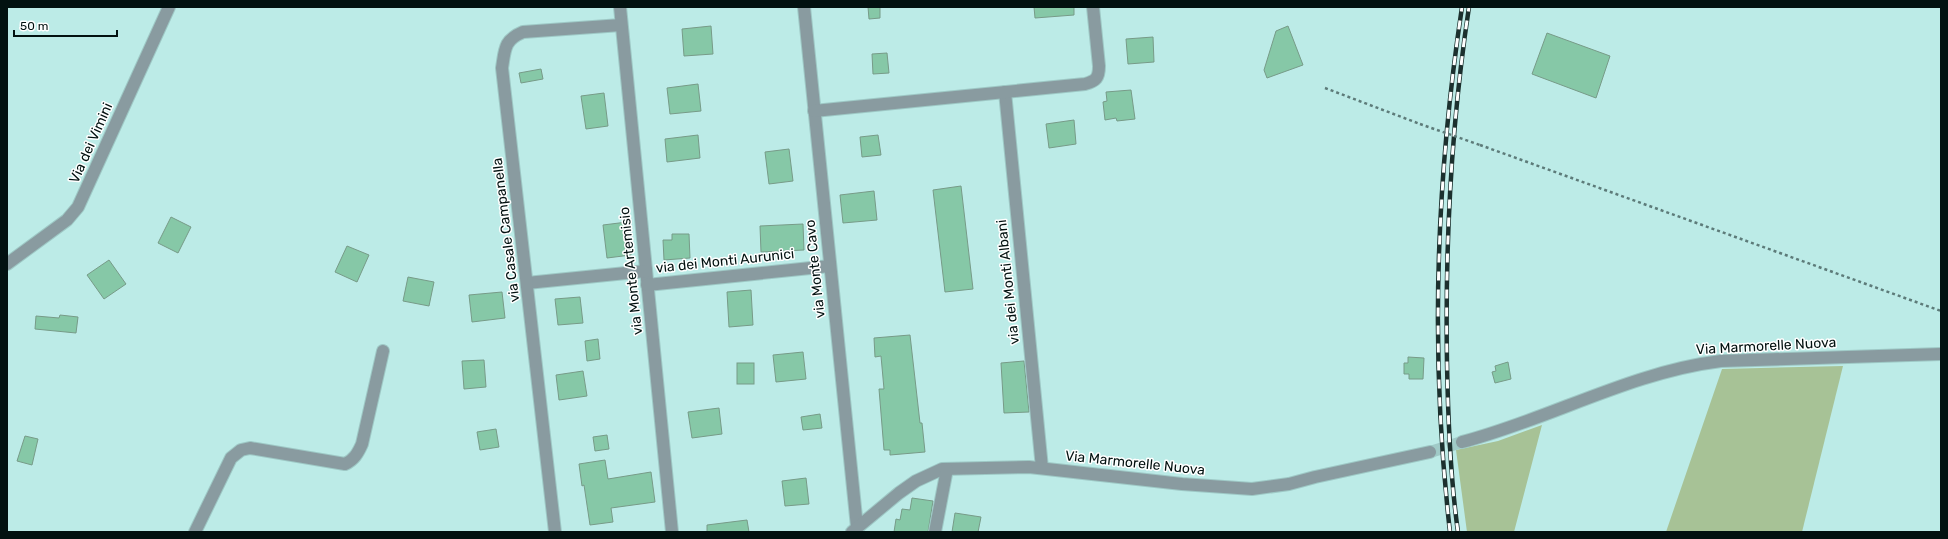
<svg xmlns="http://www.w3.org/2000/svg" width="1948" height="539" viewBox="0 0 1948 539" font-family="Rubik,sans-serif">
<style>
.green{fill:#a7c296}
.building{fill:#86c8a7;stroke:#779b88}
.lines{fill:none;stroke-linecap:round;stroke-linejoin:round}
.minor-tunnel{stroke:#a0cac7;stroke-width:12;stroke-dasharray:12 6;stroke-linecap:butt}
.minor-casing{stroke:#9ec8c5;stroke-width:14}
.path{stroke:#5d7b79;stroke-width:2.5;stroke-dasharray:3 3;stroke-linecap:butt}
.minor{stroke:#899ba0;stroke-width:12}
.rail-casing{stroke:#1c302e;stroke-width:4.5}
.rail{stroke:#fff;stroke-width:3;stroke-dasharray:9;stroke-linecap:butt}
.path-bridge{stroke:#5d7b79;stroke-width:2.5;stroke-dasharray:3 3;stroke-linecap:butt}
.labels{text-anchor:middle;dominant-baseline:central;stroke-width:3;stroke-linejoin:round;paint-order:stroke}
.street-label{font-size:14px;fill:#021110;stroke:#fff}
</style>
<rect width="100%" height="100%" fill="#bcebe7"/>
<g class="green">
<path d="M1843 366 1802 532H1666L1722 369Z"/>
<path d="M1542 425 1514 532H1467L1456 450 1498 441Z"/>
</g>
<g class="building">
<path d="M868 7H880V18L869 19Z"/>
<path d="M1034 7H1074V15L1035 18Z"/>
<path d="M711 26 713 54 684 56 682 29Z"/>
<path d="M1288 26 1303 65 1267 78 1264 70 1276 31Z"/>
<path d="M1547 33 1610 56 1596 98 1532 74Z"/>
<path d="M1153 37 1154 62 1128 64 1126 39Z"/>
<path d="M887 53 889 73 873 74 872 54Z"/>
<path d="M541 69 543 79 521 83 519 73Z"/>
<path d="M698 84 701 111 670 114 667 88Z"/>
<path d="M1131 90 1135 119 1117 121 1116 118 1105 120 1103 102 1107 101 1106 92Z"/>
<path d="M604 93 608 126 586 129 581 96Z"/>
<path d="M1074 120 1076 144 1049 148 1046 124Z"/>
<path d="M698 135 700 158 667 162 665 139Z"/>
<path d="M878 135 881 155 862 157 860 137Z"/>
<path d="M789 149 793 181 769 184 765 152Z"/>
<path d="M961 186 973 289 945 292 933 190Z"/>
<path d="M874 191 877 220 843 223 840 195Z"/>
<path d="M171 217 191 227 178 253 158 243Z"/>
<path d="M627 222 631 255 607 258 603 225Z"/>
<path d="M803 224 804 250 761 252 760 226Z"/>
<path d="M672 234H689L690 258 664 260 663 240H672Z"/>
<path d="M347 246 369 255 357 282 335 272Z"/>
<path d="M109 260 126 284 104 299 87 275Z"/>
<path d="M408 277 434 282 429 306 403 301Z"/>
<path d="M751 290 753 325 729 327 727 292Z"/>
<path d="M502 292 505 318 472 322 469 295Z"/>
<path d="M580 297 583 323 558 325 555 299Z"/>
<path d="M60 315 78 317 76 333 35 329 36 316 59 318Z"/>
<path d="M910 335 920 423H922L925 452 890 455V450H884L879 389H884L881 356 875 357 874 338Z"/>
<path d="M598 339 600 359 587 361 585 341Z"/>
<path d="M803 352 806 379 776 382 773 355Z"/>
<path d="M1408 357 1424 358 1423 379H1409V374H1404V363H1408Z"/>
<path d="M484 360 486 387 464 389 462 361Z"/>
<path d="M1024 361 1029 412 1004 413 1001 363Z"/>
<path d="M1508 362 1511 379 1495 383 1492 372 1496 371 1495 366Z"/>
<rect x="737" y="363" width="17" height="21"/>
<path d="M583 371 587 396 559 400 556 375Z"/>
<path d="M719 408 722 434 692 438 688 412Z"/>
<path d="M820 414 822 428 803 430 801 417Z"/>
<path d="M496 429 499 447 480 450 477 432Z"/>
<path d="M607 435 609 449 595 451 593 437Z"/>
<path d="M25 436 38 439 32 465 17 461Z"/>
<path d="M605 460 608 479 651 472 655 502 611 508 613 522 590 525 584 485 582 486 579 464Z"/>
<path d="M806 478 809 504 785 506 782 481Z"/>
<path d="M912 498 933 501 928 532H894L896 519 900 520 902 509 910 510Z"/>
<path d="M955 513 981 517 978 532H952Z"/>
<path d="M747 520 749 532H707V525Z"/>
</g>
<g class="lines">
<path class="minor-tunnel" d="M1430 452 1462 442"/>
<g class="minor-casing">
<g id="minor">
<path d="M620 7 672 532"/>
<path d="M804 7 857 527"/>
<path d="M1005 92 1042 468"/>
<path d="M814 111 1085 84C1096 81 1099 78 1099 66L1093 7"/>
<path d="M7 264 67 220 78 207 169 7"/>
<path d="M527 283 646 271"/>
<path d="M647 285 830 266"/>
<path d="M1462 442C1550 419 1631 372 1721 361L1941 354"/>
<path d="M195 532 231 458 241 450 250 448 345 464C354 460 358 453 362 444L383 351"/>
<path d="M555 532 502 68C505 49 504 40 523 32L621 25"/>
<path d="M852 532 899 493 916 481 942 469 1029 467 1182 484 1252 489 1289 484 1315 477 1430 452"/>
<path d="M935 532 947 469"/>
</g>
</g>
<g class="path">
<path d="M1325 88 1420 124"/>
<path d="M1480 145 1941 311"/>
</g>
<use href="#minor" class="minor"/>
<g class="rail-casing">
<g id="rail">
<path d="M1450 532C1430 359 1436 179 1462 7"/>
<path d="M1458 532C1450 476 1448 419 1447 363 1445 244 1451 125 1469 7"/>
</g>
</g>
<use href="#rail" class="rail"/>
<path class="path-bridge" d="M1420 124 1480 145"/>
</g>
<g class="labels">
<g class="street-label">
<text transform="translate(91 143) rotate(-66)">Via dei Vimini</text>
<text transform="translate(506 230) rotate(-97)">via Casale Campanella</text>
<text transform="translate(725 261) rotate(-6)">via dei Monti Aurunici</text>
<text transform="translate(815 269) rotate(-96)">via Monte Cavo</text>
<text transform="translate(631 271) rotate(-96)">via Monte Artemisio</text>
<text transform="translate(1008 282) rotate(-96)">via dei Monti Albani</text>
<text transform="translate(1766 346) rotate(-3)">Via Marmorelle Nuova</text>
<text transform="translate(1135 463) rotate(6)">Via Marmorelle Nuova</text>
</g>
</g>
<rect width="1948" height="539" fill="none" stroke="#021110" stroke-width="16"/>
<path d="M14 30v6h103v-6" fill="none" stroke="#021110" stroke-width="2"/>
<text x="20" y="30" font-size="12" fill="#021110" stroke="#ffffff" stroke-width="3" paint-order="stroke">50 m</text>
</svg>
